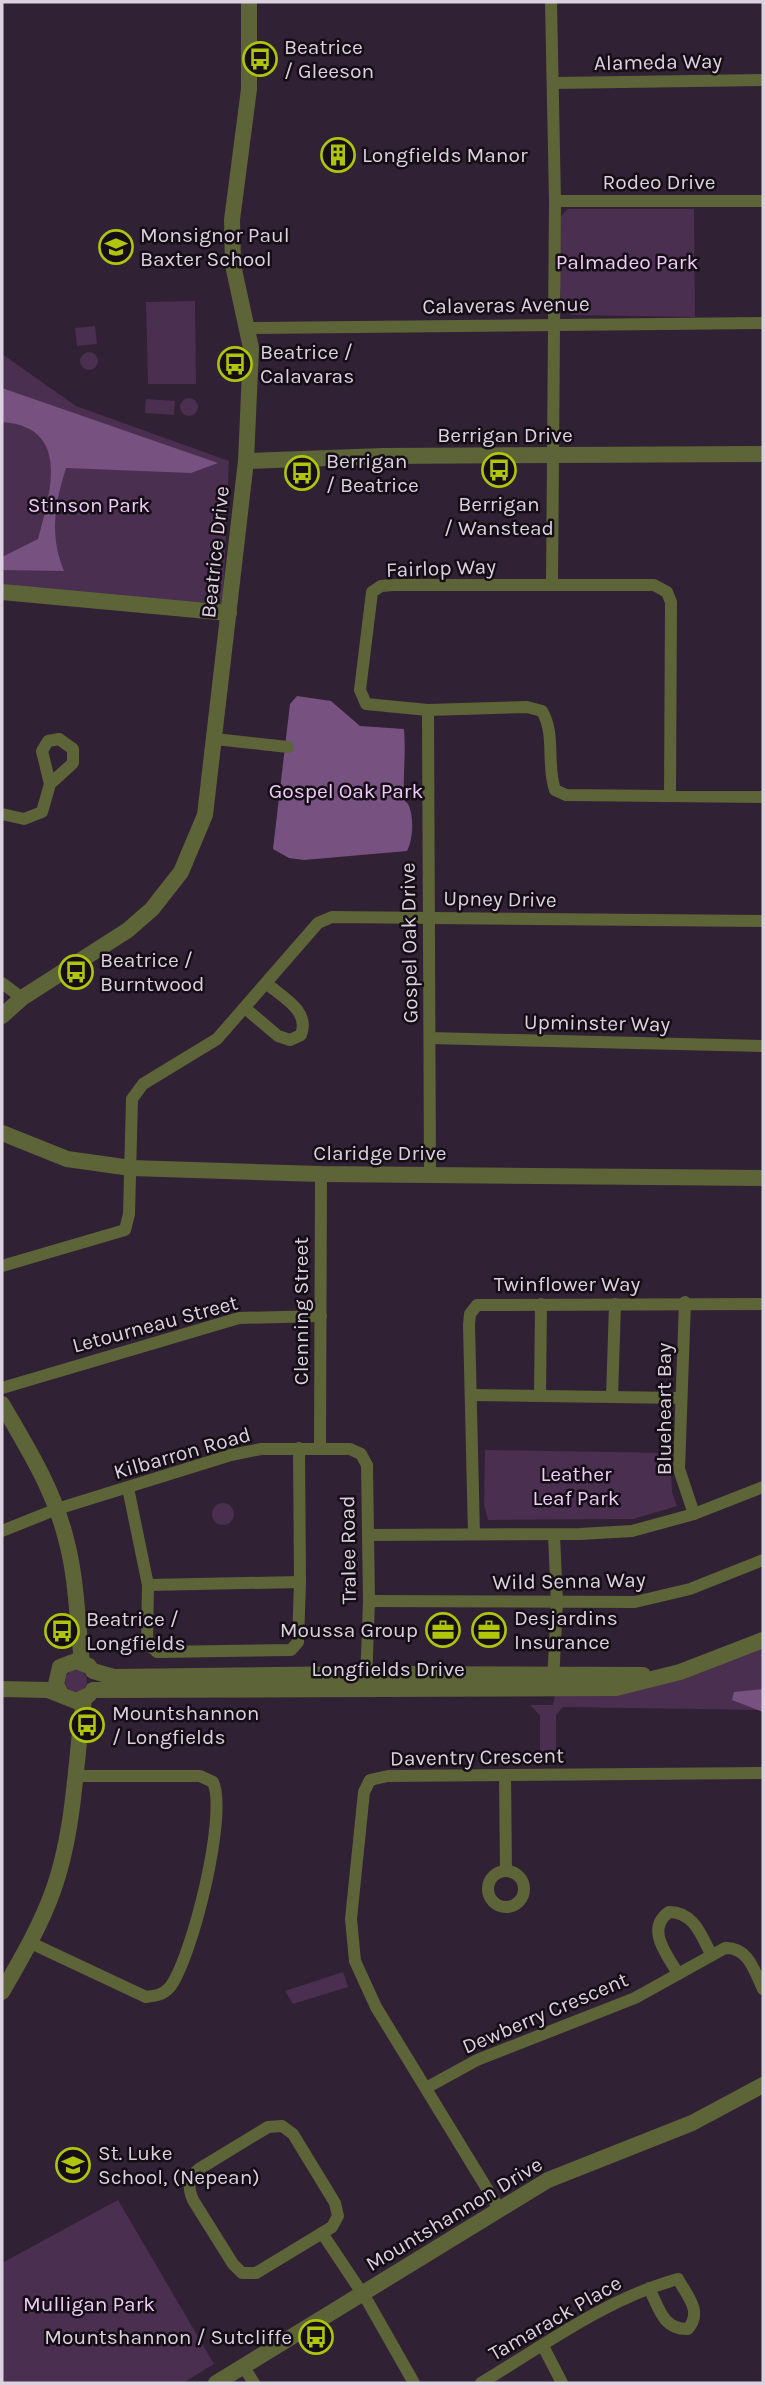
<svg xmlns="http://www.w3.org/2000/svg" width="765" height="2385" viewBox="0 0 765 2385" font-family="Karla,sans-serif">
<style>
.green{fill:#4a2f50}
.forest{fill:#775180}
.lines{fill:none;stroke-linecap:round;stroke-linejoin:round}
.minor{stroke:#5c6438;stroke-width:12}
.tertiary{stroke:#5c6438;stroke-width:16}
.labels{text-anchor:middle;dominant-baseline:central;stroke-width:5;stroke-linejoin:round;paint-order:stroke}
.poi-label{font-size:21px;fill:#dcd2df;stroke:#150e16;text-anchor:start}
.street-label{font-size:21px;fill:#dcd2df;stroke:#150e16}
.park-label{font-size:21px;fill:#efcbf7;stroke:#150e16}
</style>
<rect width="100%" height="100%" fill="#312134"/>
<g class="green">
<path d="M568 209H694L695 317 571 315 561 305 557 220Z"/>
<path d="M195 301 196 384H148L146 302Z"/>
<path d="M95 326 97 344 77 346 75 328Z"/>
<circle cx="89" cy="361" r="9"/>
<path d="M2 354 76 406 229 461 223 604 2 587Z"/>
<circle cx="189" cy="407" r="9"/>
<path d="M146 399 175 401 174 415 145 413Z"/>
<path d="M485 1450 670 1453 672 1492 677 1506 633 1519 488 1520 484 1505Z"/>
<circle cx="223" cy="1514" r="11"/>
<path d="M763 1645V1710L563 1707 556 1715V1756L559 1759H537L540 1756V1715L530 1705H553L555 1695Z"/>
<circle cx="76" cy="1681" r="11"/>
<path d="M343 1972 348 1987 293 2004 285 1991Z"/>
<path d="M118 2200 214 2364 183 2383H2V2263Z"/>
</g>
<g class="forest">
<path d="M2 388 218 463 191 473 66 468C55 503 49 535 64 571L2 570V557L38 539C50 493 72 427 2 422Z"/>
<path d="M297 696 331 701 360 726 404 729C406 753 403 774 404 797 405 805 406 799 409 806 414 818 413 840 407 851L304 860 289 858 273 849 290 704Z"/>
<path d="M763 1689V1712L732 1700 734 1692Z"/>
</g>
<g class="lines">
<g class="minor">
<path d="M551 2 555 201 552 585"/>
<path d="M553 83 763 80"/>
<path d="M555 201H763"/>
<path d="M248 328 763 323"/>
<path d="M428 710 430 1174"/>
<path d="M215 739 288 747"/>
<path d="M670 796 671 602 667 592 654 585H393L381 586 372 592 360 690 366 704 428 710 527 707 542 711C556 735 546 764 555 790L566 795 763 797"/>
<path d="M2 814 24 819 42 812 50 784 73 763V749L59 739 48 741 42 751 50 784"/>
<path d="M2 983 22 998"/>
<path d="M245 1008 278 1036 290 1040 301 1035C310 1011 284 998 267 984"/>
<path d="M430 1038 763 1046"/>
<path d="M2 1266 125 1230 129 1214 132 1099 143 1084 217 1039 318 923 332 917 763 921"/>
<path d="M685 1302 679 1469 694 1514"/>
<path d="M2 1388 239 1318 321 1316"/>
<path d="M471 1395 680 1398"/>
<path d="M540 1396 541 1304"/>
<path d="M612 1397 615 1304"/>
<path d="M320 1447 321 1174"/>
<path d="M128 1488 148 1585 147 1643 157 1652 291 1650 298 1642 300 1582 299 1448"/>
<path d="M2 1531 57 1509 231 1455 261 1449H350L361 1454 367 1465 369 1601 366 1682"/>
<path d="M474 1534 469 1325 470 1314 477 1305 763 1304"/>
<path d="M368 1535 580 1534 632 1531 694 1514 763 1487"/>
<path d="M148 1585 300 1582"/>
<path d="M369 1601 635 1602 690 1589 763 1560"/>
<path d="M553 1681 557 1603 554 1535"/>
<path d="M505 1775 506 1871"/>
<circle cx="506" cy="1889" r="18"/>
<path d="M31 1943 146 1997C155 1996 163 1995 170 1987 192 1958 228 1814 213 1782L200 1776H76"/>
<path d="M678 1974C667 1954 645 1929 669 1912 694 1912 701 1935 711 1954"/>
<path d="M426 2088 477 2060 635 1998 725 1948C748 1947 754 1970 763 1989"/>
<path d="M282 2126 293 2134 335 2203 338 2216 332 2227 256 2273H242L233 2264 193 2200C188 2188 187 2177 199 2169L268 2127Z"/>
<path d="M500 2210 376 2007 355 1961 351 1919 364 1792 370 1780 388 1776 763 1773"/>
<path d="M322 2233 368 2302 414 2383"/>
<path d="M543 2346 562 2383"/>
<path d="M243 2366 254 2383"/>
<path d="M481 2383C545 2345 605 2299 678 2279 687 2296 703 2311 688 2329 663 2330 659 2308 649 2288"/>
</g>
<g class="tertiary">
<path d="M246 461 383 456 763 454"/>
<path d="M2 592 229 613"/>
<path d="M2 1016 22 998 128 930 152 909 181 872 205 815 246 461 251 348 233 265 232 220 249 89V2"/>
<path d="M2 1133 67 1159 131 1168 321 1174 763 1178"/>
<path d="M2 1404C27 1447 54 1490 66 1539 77 1579 77 1621 82 1662"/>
<path d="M93 1671 114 1677 366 1674 643 1675"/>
<path d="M2 1689 48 1690 76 1701 89 1695"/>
<path d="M93 1690 616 1688 680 1672 763 1640"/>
<path d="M61 1694 56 1684 60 1667 76 1661 89 1666"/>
<path d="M2 1992C21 1959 40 1927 53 1891 75 1830 75 1763 84 1699"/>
<path d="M216 2383 548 2180 692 2123 763 2085"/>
</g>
</g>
<defs>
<g id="bus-ring" transform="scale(1.75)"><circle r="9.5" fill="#150e16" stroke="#aec509" stroke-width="1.5"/><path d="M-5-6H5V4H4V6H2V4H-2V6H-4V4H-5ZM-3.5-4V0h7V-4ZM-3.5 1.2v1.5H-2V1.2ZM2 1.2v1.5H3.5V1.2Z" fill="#aec509"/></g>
<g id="building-ring" transform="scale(1.75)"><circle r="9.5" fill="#150e16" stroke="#aec509" stroke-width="1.5"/><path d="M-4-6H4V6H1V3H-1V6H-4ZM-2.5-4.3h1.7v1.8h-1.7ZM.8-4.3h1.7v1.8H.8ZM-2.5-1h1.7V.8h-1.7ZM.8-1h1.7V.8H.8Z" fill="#aec509"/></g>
<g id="school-ring" transform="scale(1.75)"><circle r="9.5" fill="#150e16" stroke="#aec509" stroke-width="1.5"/><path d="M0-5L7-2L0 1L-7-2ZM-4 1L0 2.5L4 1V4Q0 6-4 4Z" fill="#aec509"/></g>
<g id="office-ring" transform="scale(1.75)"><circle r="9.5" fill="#150e16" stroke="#aec509" stroke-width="1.5"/><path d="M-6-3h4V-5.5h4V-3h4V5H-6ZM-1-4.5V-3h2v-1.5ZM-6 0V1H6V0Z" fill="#aec509"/></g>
</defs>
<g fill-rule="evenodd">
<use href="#bus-ring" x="260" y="59"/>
<use href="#building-ring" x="338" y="155"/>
<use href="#school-ring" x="116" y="247"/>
<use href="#bus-ring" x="235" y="364"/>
<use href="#bus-ring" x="499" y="470"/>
<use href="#bus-ring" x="302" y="473"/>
<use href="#bus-ring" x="76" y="972"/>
<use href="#office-ring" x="443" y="1630"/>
<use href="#office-ring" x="489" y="1630"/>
<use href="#bus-ring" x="62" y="1631"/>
<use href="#bus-ring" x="87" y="1725"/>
<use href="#school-ring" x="73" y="2165"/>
<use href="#bus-ring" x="316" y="2337"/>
</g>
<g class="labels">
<g class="poi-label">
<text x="284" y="47">Beatrice<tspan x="284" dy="24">/ Gleeson</tspan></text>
<text x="362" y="155">Longfields Manor</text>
<text x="140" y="235">Monsignor Paul<tspan x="140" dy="24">Baxter School</tspan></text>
<text x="260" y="352">Beatrice /<tspan x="260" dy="24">Calavaras</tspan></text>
<text x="326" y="461">Berrigan<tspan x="326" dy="24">/ Beatrice</tspan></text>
<text x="499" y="504" text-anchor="middle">Berrigan<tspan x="499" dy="24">/ Wanstead</tspan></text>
<text x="100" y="960">Beatrice /<tspan x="100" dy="24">Burntwood</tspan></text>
<text x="514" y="1618">Desjardins<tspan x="514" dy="24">Insurance</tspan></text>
<text x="86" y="1619">Beatrice /<tspan x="86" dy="24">Longfields</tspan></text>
<text x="418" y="1630" text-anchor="end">Moussa Group</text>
<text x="112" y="1713">Mountshannon<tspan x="112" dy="24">/ Longfields</tspan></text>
<text x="98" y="2153">St. Luke<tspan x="98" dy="24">School, (Nepean)</tspan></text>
<text x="292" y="2337" text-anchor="end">Mountshannon / Sutcliffe</text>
</g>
<g class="street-label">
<text transform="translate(658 62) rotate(-1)">Alameda Way</text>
<text x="659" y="182">Rodeo Drive</text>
<text transform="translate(506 305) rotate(-1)">Calaveras Avenue</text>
<text x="505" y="435">Berrigan Drive</text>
<text transform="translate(215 552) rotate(-84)">Beatrice Drive</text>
<text transform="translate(441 568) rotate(-2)">Fairlop Way</text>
<text transform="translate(500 899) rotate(1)">Upney Drive</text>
<text transform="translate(409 943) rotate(-91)">Gospel Oak Drive</text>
<text transform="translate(597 1023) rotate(1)">Upminster Way</text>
<text x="380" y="1153">Claridge Drive</text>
<text x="567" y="1284">Twinflower Way</text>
<text transform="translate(301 1311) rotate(-90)">Clenning Street</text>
<text transform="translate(155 1324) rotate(-15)">Letourneau Street</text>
<text transform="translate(664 1409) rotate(-90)">Blueheart Bay</text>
<text transform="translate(182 1453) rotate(-16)">Kilbarron Road</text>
<text transform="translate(348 1550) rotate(-91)">Tralee Road</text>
<text transform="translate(569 1581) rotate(-1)">Wild Senna Way</text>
<text x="388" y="1669">Longfields Drive</text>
<text transform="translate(477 1757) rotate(-1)">Daventry Crescent</text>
<text transform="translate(545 2013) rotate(-23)">Dewberry Crescent</text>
<text transform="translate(454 2214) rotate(-31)">Mountshannon Drive</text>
<text transform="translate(555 2318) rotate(-30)">Tamarack Place</text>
</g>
<g class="park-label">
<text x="627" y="262">Palmadeo Park</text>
<text x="89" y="505">Stinson Park</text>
<text x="346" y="791">Gospel Oak Park</text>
<text x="576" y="1474">Leather<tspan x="576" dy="24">Leaf Park</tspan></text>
<text x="89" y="2304">Mulligan Park</text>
</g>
</g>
<rect width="765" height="2385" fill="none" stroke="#dcd2df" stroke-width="7"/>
</svg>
